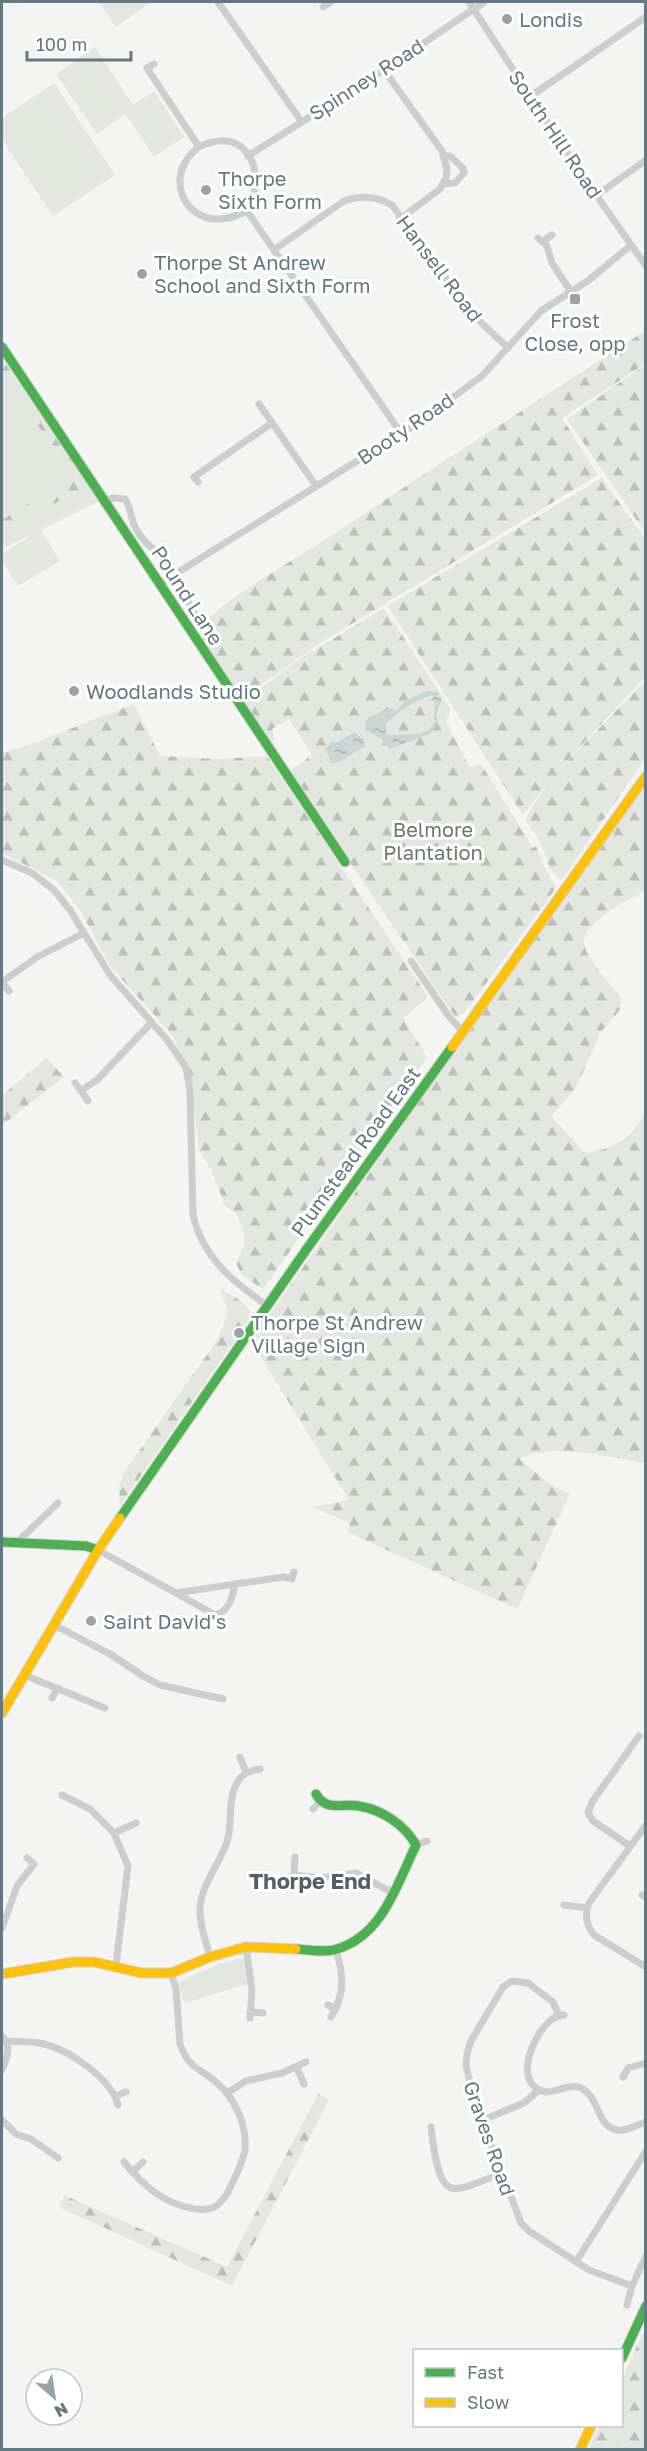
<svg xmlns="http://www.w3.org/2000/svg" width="647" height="2451" viewBox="0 0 647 2451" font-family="'Golos Text',sans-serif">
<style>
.green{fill:#e4e7e0}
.forest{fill:url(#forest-firs);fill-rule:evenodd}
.water{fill:url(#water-ripples);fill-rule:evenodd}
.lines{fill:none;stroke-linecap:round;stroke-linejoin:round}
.fast-casing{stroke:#d0d2d2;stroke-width:11}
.slow-casing{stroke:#d0d2d2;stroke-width:11}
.street{stroke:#cccdcd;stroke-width:7}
.fast{stroke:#4caf50;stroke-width:9}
.slow{stroke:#ffc107;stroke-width:9}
.poi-dot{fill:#94a4ab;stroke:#fff;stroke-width:2}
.labels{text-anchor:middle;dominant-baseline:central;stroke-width:6;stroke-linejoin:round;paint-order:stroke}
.poi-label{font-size:20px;fill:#617985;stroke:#fff;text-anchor:start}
.street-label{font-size:20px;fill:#617985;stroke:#fff}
.park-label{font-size:20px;fill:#697b61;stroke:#fff}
.quarter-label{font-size:22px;font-weight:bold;fill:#506169;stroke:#fff}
</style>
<defs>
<pattern id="forest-firs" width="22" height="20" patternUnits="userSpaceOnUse" patternTransform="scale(1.5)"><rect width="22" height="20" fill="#e4e7e0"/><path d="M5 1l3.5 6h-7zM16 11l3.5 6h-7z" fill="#bcc0bb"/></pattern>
<pattern id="water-ripples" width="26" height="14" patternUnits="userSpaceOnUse" patternTransform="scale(1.5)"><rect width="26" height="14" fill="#cad5d6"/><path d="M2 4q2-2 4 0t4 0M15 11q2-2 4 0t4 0" fill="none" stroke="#a7b2b3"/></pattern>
</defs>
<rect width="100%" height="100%" fill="#f4f4f2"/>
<g class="green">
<path d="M99 2H151L116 27Z"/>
<path d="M95 47 133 105 154 91 184 137 154 157 126 114 97 134 56 74Z"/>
<path d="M54 83 115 175 53 216 2 139V118Z"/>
<path d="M2 359 99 501 41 530 60 561 18 586 2 560V554L35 533 2 549Z"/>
<path d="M240 1958 245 1961 248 1984 184 2003 179 1985 181 1981 218 1964Z"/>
</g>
<g class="forest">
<path d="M645 331V364L562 418 598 475 330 637C299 656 272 680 239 697L195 631C233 592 284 567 329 537 434 467 540 399 645 331Z"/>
<path d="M2 359 93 493 74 492 2 535V520L73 476 5 378 2 380Z"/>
<path d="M645 365V532L567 419Z"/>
<path d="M602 478 645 539V677L552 777 645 681V759L561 881 550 869 541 843 525 819 551 778 523 815 389 608V605Z"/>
<path d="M384 608 451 709 446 721 469 766 473 767 481 764 533 848 536 846 544 866 556 888 465 1012 457 1017 454 1015 288 772 312 755 289 719 272 729 275 740 269 743 241 699 261 688 298 660ZM425 691 439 696 440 706 430 734 387 748 369 717 383 710 396 711 410 697ZM355 732 360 734 361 748C352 753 343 764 331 763L325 748 332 742H337Z"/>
<path d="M432 695 435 697 434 722 429 730 419 734 387 735 386 724C398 711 415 701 432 695Z"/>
<path d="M134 704 160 756 217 759 267 756 428 997 403 1018 427 1057 263 1289 242 1275 236 1263 245 1242 243 1229 236 1213 225 1206 211 1169 199 1150 190 1074 173 1036 110 966 80 910 57 881 2 853V753L29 745Z"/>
<path d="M645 781V891C630 899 581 922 584 944 586 959 612 985 621 998L620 1010 600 1033 576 1088 551 1116 585 1153C614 1149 631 1139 645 1113V1463C611 1458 551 1442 519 1459L551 1485 570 1494 517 1609 347 1532 350 1523 312 1507 349 1500 251 1341Z"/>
<path d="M47 1058 64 1077 2 1125V1095Z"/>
<path d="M220 1288 241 1301 253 1314 120 1506 119 1488 123 1474 218 1339 228 1312Z"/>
<path d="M318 2094 329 2100 232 2286 59 2207 64 2195 227 2267Z"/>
<path d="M645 2328V2449H588L600 2426H622V2379Z"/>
</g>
<g class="water">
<path d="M425 691H433L441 701 436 716 437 723 430 734 389 749 381 739 370 732 364 726 369 717 389 708 396 711 406 700ZM432 695 435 697 434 722 429 730 419 734 387 735 386 724C398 711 415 701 432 695Z"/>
<path d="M355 732 363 739 365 747C355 749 343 765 331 763L325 748 332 742H337Z"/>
</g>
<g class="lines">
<g class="fast-casing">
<g id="fast">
<path d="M2 347 345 862"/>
<path d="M120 1518 306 1250 452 1047"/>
<path d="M2 1542 86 1546 98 1550"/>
<path d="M296 1949C309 1950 325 1953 337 1949 383 1935 397 1884 416 1845 404 1824 382 1810 359 1806 342 1803 326 1812 316 1794"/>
<path d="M622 2358 646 2306"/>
</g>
</g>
<g class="slow-casing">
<g id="slow">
<path d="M452 1047 646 776"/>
<path d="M2 1713 98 1550 120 1518"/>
<path d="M2 1974 73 1962H94L142 1973H171L210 1957 246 1947 296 1949"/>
<path d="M580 2450 591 2426"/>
</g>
</g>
<g class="street">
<path d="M218 2 301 121"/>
<path d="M469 2 580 172 646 266"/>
<path d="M323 7 331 2"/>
<path d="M154 64 147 68 199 147C246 123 269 172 247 211L401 433"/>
<path d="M384 70 442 151 447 169 446 178 440 189 400 219"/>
<path d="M531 96 646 17"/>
<path d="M199 147C164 172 181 221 220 219 230 219 238 215 247 211"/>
<path d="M248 156 384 70 484 2"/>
<path d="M443 184 455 183 464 173 463 168 450 156H444"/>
<path d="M597 195 646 160"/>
<path d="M538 238 547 246 552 263 571 292"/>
<path d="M543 241 552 235"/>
<path d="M275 249 344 201C361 195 377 196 392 205L472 314 508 348"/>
<path d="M259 404 316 486"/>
<path d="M198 482 194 477 272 423"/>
<path d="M106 500 114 498 125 499C131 508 131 520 136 529 146 548 164 555 174 570 185 586 187 605 199 621"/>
<path d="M159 584 415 425 482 376 541 311 589 280 630 246"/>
<path d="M2 860 32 873 54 890 70 910 110 975 168 1041 186 1068 190 1091 193 1215C203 1258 233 1282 268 1306"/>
<path d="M411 961 448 1015 463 1032"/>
<path d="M9 991 2 982 37 957 84 933"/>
<path d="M75 1083 81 1091"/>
<path d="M88 1101 81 1091 98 1079 151 1023"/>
<path d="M15 1544 58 1503"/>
<path d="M98 1550 176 1593 283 1577 292 1579 294 1572"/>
<path d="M176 1593 215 1615C230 1611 232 1597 235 1584"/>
<path d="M54 1625 110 1654 143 1676 160 1685 223 1699"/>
<path d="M24 1675 105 1708"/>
<path d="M52 1698 58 1688"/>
<path d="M240 1757 246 1772"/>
<path d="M62 1795 90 1809 114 1833 128 1866 116 1965"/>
<path d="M313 1809 320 1802"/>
<path d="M646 1825 589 1903C584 1915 586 1925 594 1935L646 1967"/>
<path d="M114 1833 136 1823"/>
<path d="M416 1845 427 1841"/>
<path d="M630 1846 593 1821 588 1813 592 1802 639 1736"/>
<path d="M294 1875 295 1857"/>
<path d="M285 1880 294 1875 322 1878 356 1873 393 1893"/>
<path d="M642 1895 646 1897"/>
<path d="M564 1905 587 1908"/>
<path d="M2 1928 17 1886 34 1864 27 1858"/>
<path d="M246 1947 252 1990 250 2018"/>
<path d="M210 1957C206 1942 199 1923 200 1907 202 1884 220 1863 227 1842 233 1823 227 1801 237 1783 242 1773 250 1771 260 1769"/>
<path d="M328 2005 336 2009"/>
<path d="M250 2012 263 2013"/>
<path d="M564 2015C559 2016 555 2017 551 2020 533 2034 511 2085 546 2092 557 2092 568 2084 578 2087 601 2093 595 2133 623 2130 631 2129 639 2124 646 2122"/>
<path d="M559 2016 553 2002 528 1983 512 1981 503 1987 471 2041 467 2054 466 2066 475 2102 521 2223 529 2231 589 2270 632 2286 627 2305"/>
<path d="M331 2017C345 1994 344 1975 336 1950"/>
<path d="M2 2036C12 2046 7 2058 2 2070"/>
<path d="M6 2041C17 2042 29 2041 39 2043 67 2048 111 2078 118 2105"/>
<path d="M297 2068 304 2084"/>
<path d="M623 2077 628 2068 646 2063"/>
<path d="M227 2093 246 2081 282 2073 306 2062"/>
<path d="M115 2096 126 2092"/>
<path d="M2 2120 16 2134 31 2139 58 2158"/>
<path d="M483 2120 524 2103 539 2090"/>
<path d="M431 2127C433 2141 436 2185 452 2188 463 2191 491 2177 502 2173"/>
<path d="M124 2162C143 2185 163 2204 195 2209 212 2211 219 2207 228 2192 234 2179 243 2163 245 2149 247 2126 235 2098 217 2083 200 2068 188 2068 180 2044L176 1989 171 1973"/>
<path d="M132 2172 143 2162"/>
<path d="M576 2262 646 2151"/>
<path d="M632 2286 646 2256"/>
</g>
<use href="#fast" class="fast"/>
<use href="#slow" class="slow"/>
</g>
<g class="poi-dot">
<circle cx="507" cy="19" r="6"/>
<circle cx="206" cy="190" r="6"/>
<circle cx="142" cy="274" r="6"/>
<rect x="569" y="293" width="12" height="12" rx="3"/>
<circle cx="74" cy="691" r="6"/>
<circle cx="239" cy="1333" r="6"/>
<circle cx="91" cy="1621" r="6"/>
</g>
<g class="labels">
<g class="poi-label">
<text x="519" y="19">Londis</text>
<text x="218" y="178">Thorpe<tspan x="218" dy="23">Sixth Form</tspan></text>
<text x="154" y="262">Thorpe St Andrew<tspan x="154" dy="23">School and Sixth Form</tspan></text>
<text x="575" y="320" text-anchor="middle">Frost<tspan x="575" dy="23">Close, opp</tspan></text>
<text x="86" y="691">Woodlands Studio</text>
<text x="251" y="1322">Thorpe St Andrew<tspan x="251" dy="23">Village Sign</tspan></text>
<text x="103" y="1621">Saint David's</text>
</g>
<g class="street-label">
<text transform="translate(366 79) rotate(-33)">Spinney Road</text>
<text transform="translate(556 134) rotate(56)">South Hill Road</text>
<text transform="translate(440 268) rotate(53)">Hansell Road</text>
<text transform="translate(405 428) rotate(-34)">Booty Road</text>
<text transform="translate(188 595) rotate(57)">Pound Lane</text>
<text transform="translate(355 1151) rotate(-54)">Plumstead Road East</text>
<text transform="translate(490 2138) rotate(71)">Graves Road</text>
</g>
<g class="park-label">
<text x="433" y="829">Belmore<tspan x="433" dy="23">Plantation</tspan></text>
</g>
<g class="quarter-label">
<text x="310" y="1880">Thorpe End</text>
</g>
</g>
<rect width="647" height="2451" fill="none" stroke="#617985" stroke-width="6"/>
<rect x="413" y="2349" width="210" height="78" fill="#ffffff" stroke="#c0c9ce" stroke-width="1.5"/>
<rect x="425" y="2368" width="30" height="9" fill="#4caf50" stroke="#c0c9ce" stroke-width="1.5"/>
<text x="467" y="2379" font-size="18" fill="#617985">Fast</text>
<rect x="425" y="2398" width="30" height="9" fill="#ffc107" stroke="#c0c9ce" stroke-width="1.5"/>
<text x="467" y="2409" font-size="18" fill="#617985">Slow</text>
<g transform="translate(54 2397) rotate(151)"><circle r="28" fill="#ffffff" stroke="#c0c9ce" stroke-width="1.5"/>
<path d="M0-4.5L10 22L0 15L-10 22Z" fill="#94a4ab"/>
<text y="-9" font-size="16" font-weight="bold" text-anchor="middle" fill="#617985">N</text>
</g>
<path d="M27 51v9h104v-9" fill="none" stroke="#617985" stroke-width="3"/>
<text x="36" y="51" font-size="18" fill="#617985" stroke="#ffffff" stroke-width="4.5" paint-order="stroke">100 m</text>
</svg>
